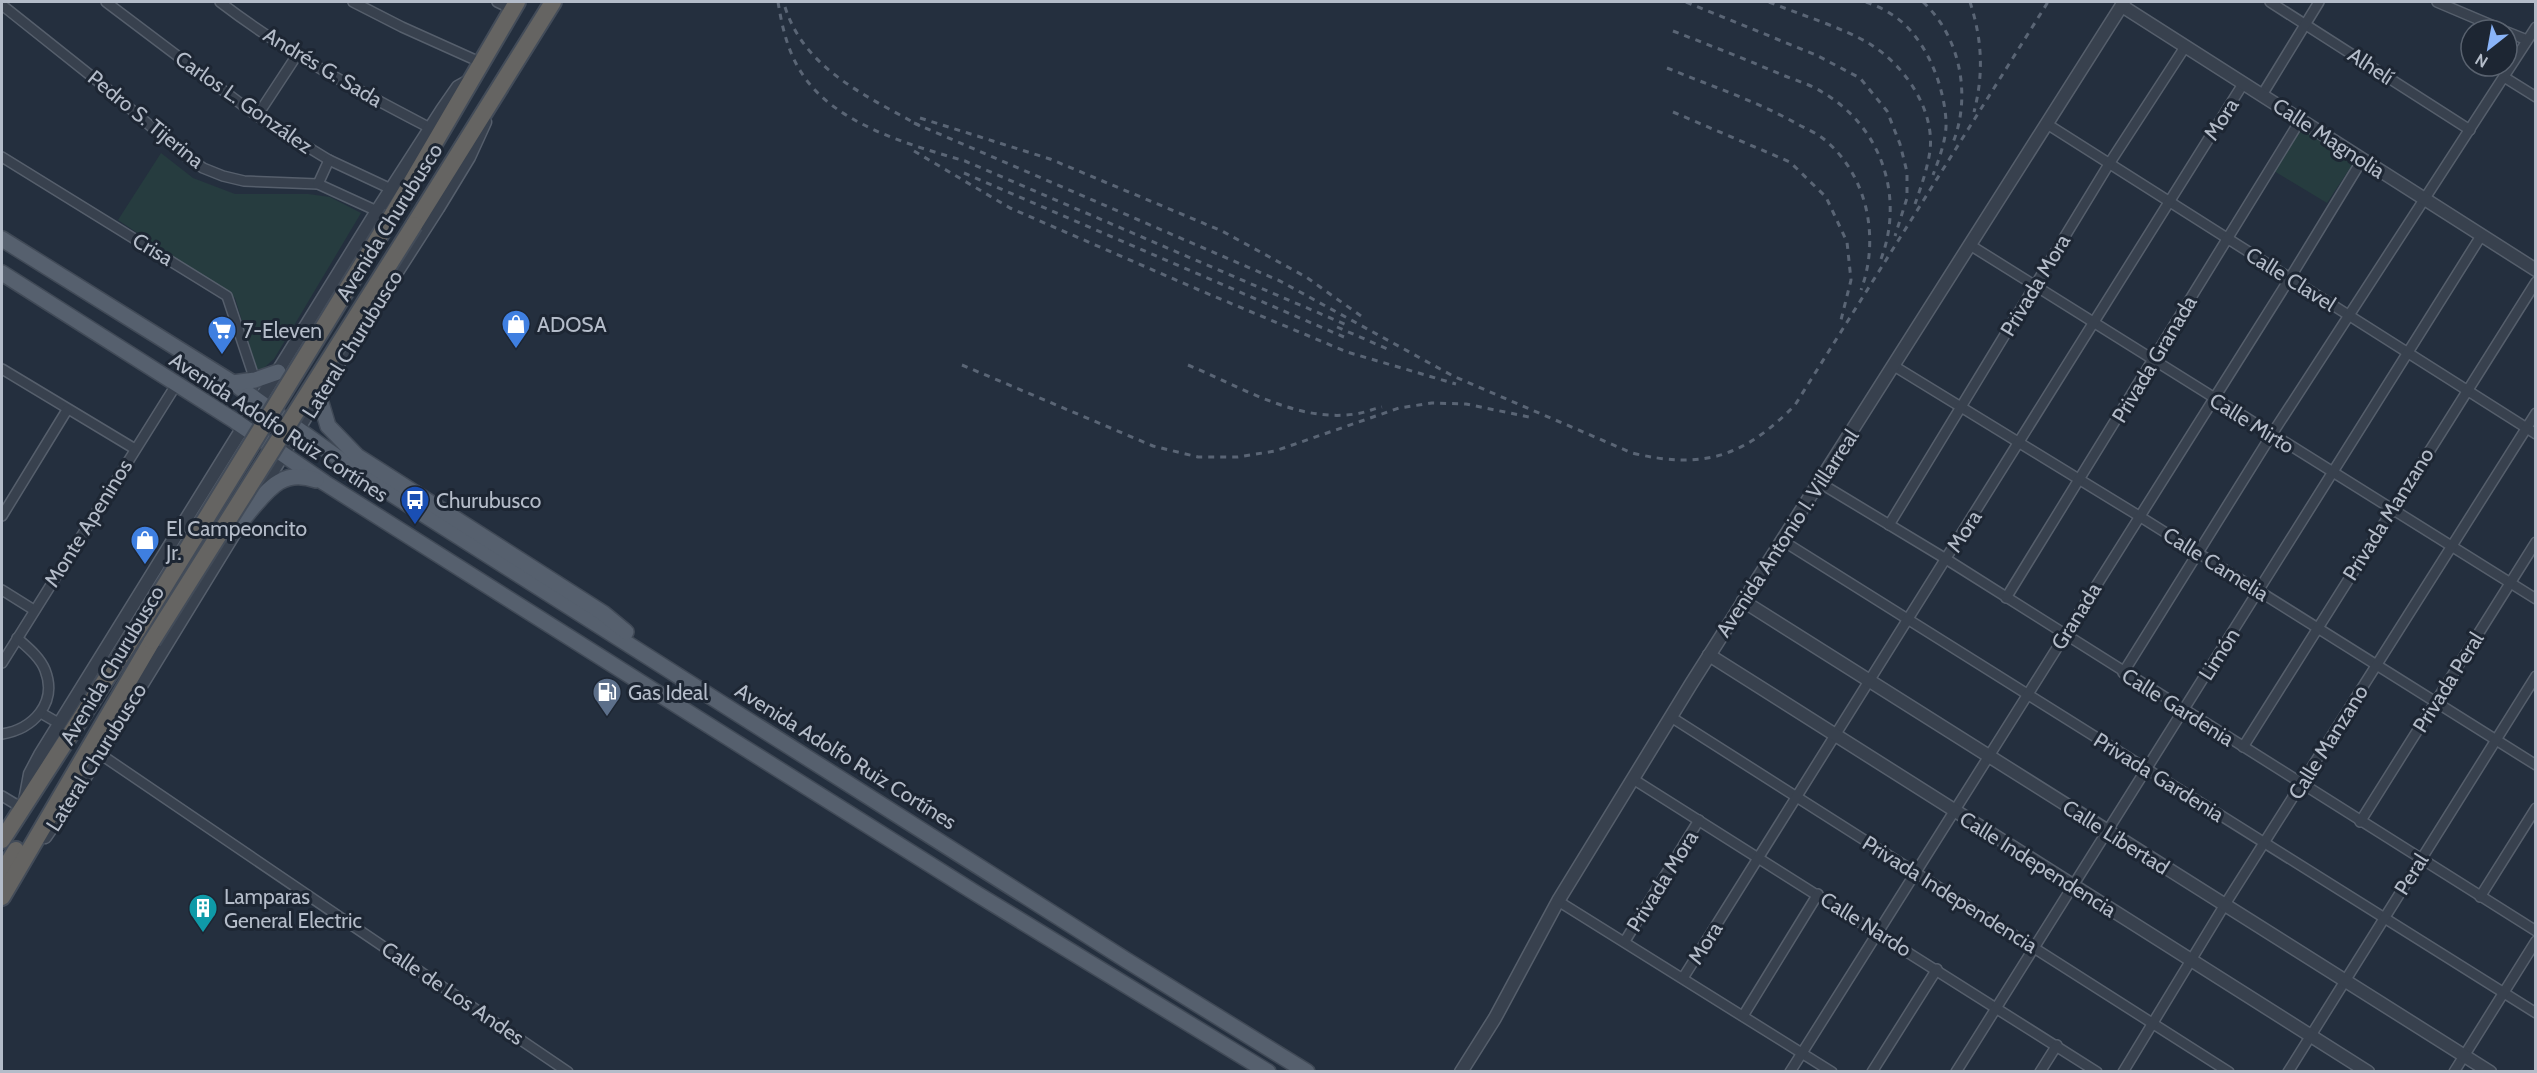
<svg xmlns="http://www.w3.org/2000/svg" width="2537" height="1073" viewBox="0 0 2537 1073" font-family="Cabin,sans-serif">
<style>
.green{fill:#263c3f}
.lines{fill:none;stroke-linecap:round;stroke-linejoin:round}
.minor-casing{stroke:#565f6c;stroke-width:12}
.tertiary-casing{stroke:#565f6c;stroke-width:15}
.primary-casing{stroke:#414a57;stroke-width:18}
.trunk-casing{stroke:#434c59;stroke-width:20}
.minor{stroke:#38414e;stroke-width:9}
.tertiary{stroke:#38414e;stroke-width:12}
.primary{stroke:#56606e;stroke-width:15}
.trunk{stroke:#656462;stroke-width:16}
.rail{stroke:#5a6575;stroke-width:3;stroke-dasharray:6 6;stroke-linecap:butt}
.trunk-bridge-casing{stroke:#434c59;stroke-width:20;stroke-linecap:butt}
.trunk-bridge{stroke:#656462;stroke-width:16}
.labels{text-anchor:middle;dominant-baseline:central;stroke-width:6;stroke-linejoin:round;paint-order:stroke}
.street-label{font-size:21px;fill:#b4bcc9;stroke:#1d2633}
.poi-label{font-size:21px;fill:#b4bcc9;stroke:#1d2633;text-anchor:start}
</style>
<rect width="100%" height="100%" fill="#242f3e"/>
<g class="green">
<path d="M2303 129 2351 161 2352 165 2327 203 2274 171 2300 131Z"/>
<path d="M161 153 193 178 235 194H308L330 197 361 213 274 359 258 373 235 298 118 220Z"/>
</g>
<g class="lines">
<g class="minor-casing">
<g id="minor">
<path d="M106 2 257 116 329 160 391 189"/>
<path d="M220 2C285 52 357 90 430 128"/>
<path d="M353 2 402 27 482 63"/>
<path d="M497 2 512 9"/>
<path d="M2270 2 2470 130"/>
<path d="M2437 2 2503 30"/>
<path d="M2 5 105 87 183 154 203 168 223 176 244 181 318 184 377 211"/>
<path d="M2507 32 2527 40"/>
<path d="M2504 77 2536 97"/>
<path d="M2262 95 2319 2"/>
<path d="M257 116 297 55"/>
<path d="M2047 124 2536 434"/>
<path d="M2 157 227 296 255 380"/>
<path d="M318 184 329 160"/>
<path d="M1970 245 2536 599"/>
<path d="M1894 366 2139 516 2536 765"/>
<path d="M2 369 135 449"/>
<path d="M1820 483 1946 559 2536 931"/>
<path d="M2 516 67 410"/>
<path d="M1889 525 2109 164 2185 47"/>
<path d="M1783 541 2536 1013"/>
<path d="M2 590 34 610"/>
<path d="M2006 598 2301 119"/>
<path d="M2 663 176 385"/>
<path d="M2123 673 2272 434 2536 27"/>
<path d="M41 713 60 724"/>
<path d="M1671 717 2229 1072"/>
<path d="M2 734C33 729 58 703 45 670 40 657 27 647 17 638"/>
<path d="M2243 747 2536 282"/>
<path d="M100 754 568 1072"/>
<path d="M1633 779 2097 1072"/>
<path d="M2 796 22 808"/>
<path d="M2360 822 2536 542"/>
<path d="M2480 897 2536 808"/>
<path d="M1558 901 1832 1072"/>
<path d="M1625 941 1699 820"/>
<path d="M1683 978 2243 84"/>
<path d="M1743 1016 1818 894"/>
<path d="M1790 1072 2290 278 2362 160"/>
<path d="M1872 1072 1937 969"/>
<path d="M1956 1072 2481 236"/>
<path d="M2040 1072 2057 1045"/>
<path d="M2123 1072 2224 906 2536 413"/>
<path d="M2288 1072 2536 676"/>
<path d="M2454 1072 2536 941"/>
</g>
</g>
<g class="tertiary-casing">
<g id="tertiary">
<path d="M2122 6 2536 270"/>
<path d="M259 494 341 359 438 208 469 157 485 122"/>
<path d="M1743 601 2490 1072"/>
<path d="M1709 655 2368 1072"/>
<path d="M25 801 30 774 40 755 377 211 442 110 458 87 467 82"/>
<path d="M45 837 76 792 248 511"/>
<path d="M1461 1072 1495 1018 1558 901 1691 684 2124 2"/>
</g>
</g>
<g class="primary-casing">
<g id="primary">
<path d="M2 239 233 383 368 479 1126 960 1307 1072"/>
<path d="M2 273 235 421 325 483 732 740 977 894 1268 1072"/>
<path d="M233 383 255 380 278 372"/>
<path d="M319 396 328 426 357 456 603 613 626 632"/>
<path d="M244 518C266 493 280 467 316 480"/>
</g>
</g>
<g class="trunk-casing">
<g id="trunk">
<path d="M393 214 517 2"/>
<path d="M414 225 553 2"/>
<path d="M2 840 137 631"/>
<path d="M2 873 16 850"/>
<path d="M2 897 152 641"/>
</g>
</g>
<use href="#minor" class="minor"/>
<use href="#tertiary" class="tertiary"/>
<use href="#primary" class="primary"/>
<use href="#trunk" class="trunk"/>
<g class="rail">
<path d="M778 2C782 26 787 50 801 72 833 124 910 145 965 161L1349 326"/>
<path d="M1686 2 1816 55 1860 78 1887 111 1900 144 1907 172V198L1895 236"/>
<path d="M1769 2C1798 14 1844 28 1870 44 1904 65 1935 109 1930 151 1927 170 1921 187 1915 204"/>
<path d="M1866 2C1874 5 1884 9 1891 14 1924 34 1944 83 1946 121 1947 138 1939 159 1933 175"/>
<path d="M1923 2C1961 37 1972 98 1952 145"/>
<path d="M1970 2C1982 39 1984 73 1974 112"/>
<path d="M785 7C805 70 867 96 920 126"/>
<path d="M1673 31C1709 45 1745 59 1780 74 1794 80 1810 84 1822 92 1881 126 1905 196 1881 259"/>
<path d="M1667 68C1711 86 1759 102 1801 126 1809 130 1818 134 1825 140 1868 176 1880 239 1861 290"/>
<path d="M1673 112 1790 162 1826 197 1847 242 1851 280 1840 324"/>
<path d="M920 118 1050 159 1222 231 1306 277 1361 316"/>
<path d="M914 123 1280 281 1453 376 1632 453C1703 470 1744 457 1795 405L2048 2"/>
<path d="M914 151 1010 208 1199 290 1347 352 1456 384"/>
<path d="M964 173 1344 337"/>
<path d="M1337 327 1392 351"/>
<path d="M962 365 1153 446 1198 457H1238L1275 451 1399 408 1432 403 1466 404 1534 418"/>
<path d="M1188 365C1239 386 1298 423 1355 414 1364 413 1373 409 1382 407"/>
</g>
<g class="trunk-bridge-casing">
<g id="trunk-bridge">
<path d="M137 631 393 214"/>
<path d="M152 641 414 225"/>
</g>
</g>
<use href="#trunk-bridge" class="trunk-bridge"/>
</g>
<defs>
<g id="shop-pin" transform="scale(1.5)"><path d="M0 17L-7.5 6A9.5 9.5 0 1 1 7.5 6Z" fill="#3f7fe0" stroke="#1d2633"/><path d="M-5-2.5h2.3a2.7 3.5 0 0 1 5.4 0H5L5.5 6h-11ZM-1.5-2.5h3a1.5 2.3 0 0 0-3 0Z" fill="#fff"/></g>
<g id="supermarket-pin" transform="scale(1.5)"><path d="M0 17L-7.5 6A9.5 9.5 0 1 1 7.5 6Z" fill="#3f7fe0" stroke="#1d2633"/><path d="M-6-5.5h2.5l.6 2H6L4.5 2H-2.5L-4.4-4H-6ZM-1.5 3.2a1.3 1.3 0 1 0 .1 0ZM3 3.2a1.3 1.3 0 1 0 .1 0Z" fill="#fff"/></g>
<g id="bus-pin" transform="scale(1.5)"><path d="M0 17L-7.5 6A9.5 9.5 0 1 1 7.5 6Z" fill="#1a4fb4" stroke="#1d2633"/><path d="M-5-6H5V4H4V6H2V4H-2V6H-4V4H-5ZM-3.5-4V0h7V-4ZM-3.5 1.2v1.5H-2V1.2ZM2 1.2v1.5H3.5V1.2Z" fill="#fff"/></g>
<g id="fuel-pin" transform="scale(1.5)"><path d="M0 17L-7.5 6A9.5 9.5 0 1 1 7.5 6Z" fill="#5c6f8a" stroke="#1d2633"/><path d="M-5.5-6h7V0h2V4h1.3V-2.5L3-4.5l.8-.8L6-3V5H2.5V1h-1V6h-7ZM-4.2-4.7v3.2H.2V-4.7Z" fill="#fff"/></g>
<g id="building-pin" transform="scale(1.5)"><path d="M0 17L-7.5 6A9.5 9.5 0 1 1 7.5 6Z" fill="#0f9aa8" stroke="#1d2633"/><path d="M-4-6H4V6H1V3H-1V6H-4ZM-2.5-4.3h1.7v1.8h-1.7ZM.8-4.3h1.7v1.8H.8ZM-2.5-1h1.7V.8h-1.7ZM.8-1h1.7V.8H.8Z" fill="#fff"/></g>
</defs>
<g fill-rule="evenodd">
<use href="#shop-pin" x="516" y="324"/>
<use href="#supermarket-pin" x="222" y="330"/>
<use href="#bus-pin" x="415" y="500"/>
<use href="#shop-pin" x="145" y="540"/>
<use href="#fuel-pin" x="607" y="692"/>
<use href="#building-pin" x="203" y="908"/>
</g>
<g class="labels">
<g class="street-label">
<text transform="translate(2371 66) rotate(33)">Alhelí</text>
<text transform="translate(323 67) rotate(31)">Andrés G. Sada</text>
<text transform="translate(244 102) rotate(35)">Carlos L. González</text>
<text transform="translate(146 119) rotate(39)">Pedro S. Tijerina</text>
<text transform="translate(2221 119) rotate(-57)">Mora</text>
<text transform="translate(2329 138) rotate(33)">Calle Magnolia</text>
<text transform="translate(389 222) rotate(-58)">Avenida Churubusco</text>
<text transform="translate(153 249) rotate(31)">Crisa</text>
<text transform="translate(2291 279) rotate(32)">Calle Clavel</text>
<text transform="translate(2035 285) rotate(-59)">Privada Mora</text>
<text transform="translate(352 344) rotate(-58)">Lateral Churubusco</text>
<text transform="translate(2154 359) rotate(-59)">Privada Granada</text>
<text transform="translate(2252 423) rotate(32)">Calle Mirto</text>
<text transform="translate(279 427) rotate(33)">Avenida Adolfo Ruiz Cortínes</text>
<text transform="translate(2388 514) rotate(-58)">Privada Manzano</text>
<text transform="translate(88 523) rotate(-58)">Monte Apeninos</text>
<text transform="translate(1964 531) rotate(-57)">Mora</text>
<text transform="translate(1787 533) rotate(-57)">Avenida Antonio I. Villarreal</text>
<text transform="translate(2216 564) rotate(32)">Calle Camelia</text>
<text transform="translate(2076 616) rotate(-58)">Granada</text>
<text transform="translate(2219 654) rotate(-58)">Limón</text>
<text transform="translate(112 665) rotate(-59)">Avenida Churubusco</text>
<text transform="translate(2448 682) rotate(-58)">Privada Peral</text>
<text transform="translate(2178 707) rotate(32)">Calle Gardenia</text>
<text transform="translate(2328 742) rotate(-58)">Calle Manzano</text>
<text transform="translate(846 756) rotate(32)">Avenida Adolfo Ruiz Cortínes</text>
<text transform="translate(96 757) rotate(-58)">Lateral Churubusco</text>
<text transform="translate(2159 777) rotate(32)">Privada Gardenia</text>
<text transform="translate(2116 837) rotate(32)">Calle Libertad</text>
<text transform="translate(2038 864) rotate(32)">Calle Independencia</text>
<text transform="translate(2411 874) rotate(-58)">Peral</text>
<text transform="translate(1662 881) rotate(-58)">Privada Mora</text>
<text transform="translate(1950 894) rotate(32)">Privada Independencia</text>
<text transform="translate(1866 924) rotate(32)">Calle Nardo</text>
<text transform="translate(1705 943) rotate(-58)">Mora</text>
<text transform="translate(453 993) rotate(34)">Calle de Los Andes</text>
</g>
<g class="poi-label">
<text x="537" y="324">ADOSA</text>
<text x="243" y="330">7-Eleven</text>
<text x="436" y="500">Churubusco</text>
<text x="166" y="528">El Campeoncito<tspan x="166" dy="24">Jr.</tspan></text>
<text x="628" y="692">Gas Ideal</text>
<text x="224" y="896">Lamparas<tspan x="224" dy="24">General Electric</tspan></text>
</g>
</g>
<rect width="2537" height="1073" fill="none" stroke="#b4bcc9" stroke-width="6"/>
<g transform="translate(2489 48) rotate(211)"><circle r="28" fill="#1d2633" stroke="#59626f" stroke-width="1.5"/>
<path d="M0-4.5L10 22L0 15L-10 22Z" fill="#8ab4f8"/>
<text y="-9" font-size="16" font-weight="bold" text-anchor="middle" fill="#b4bcc9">N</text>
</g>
</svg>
